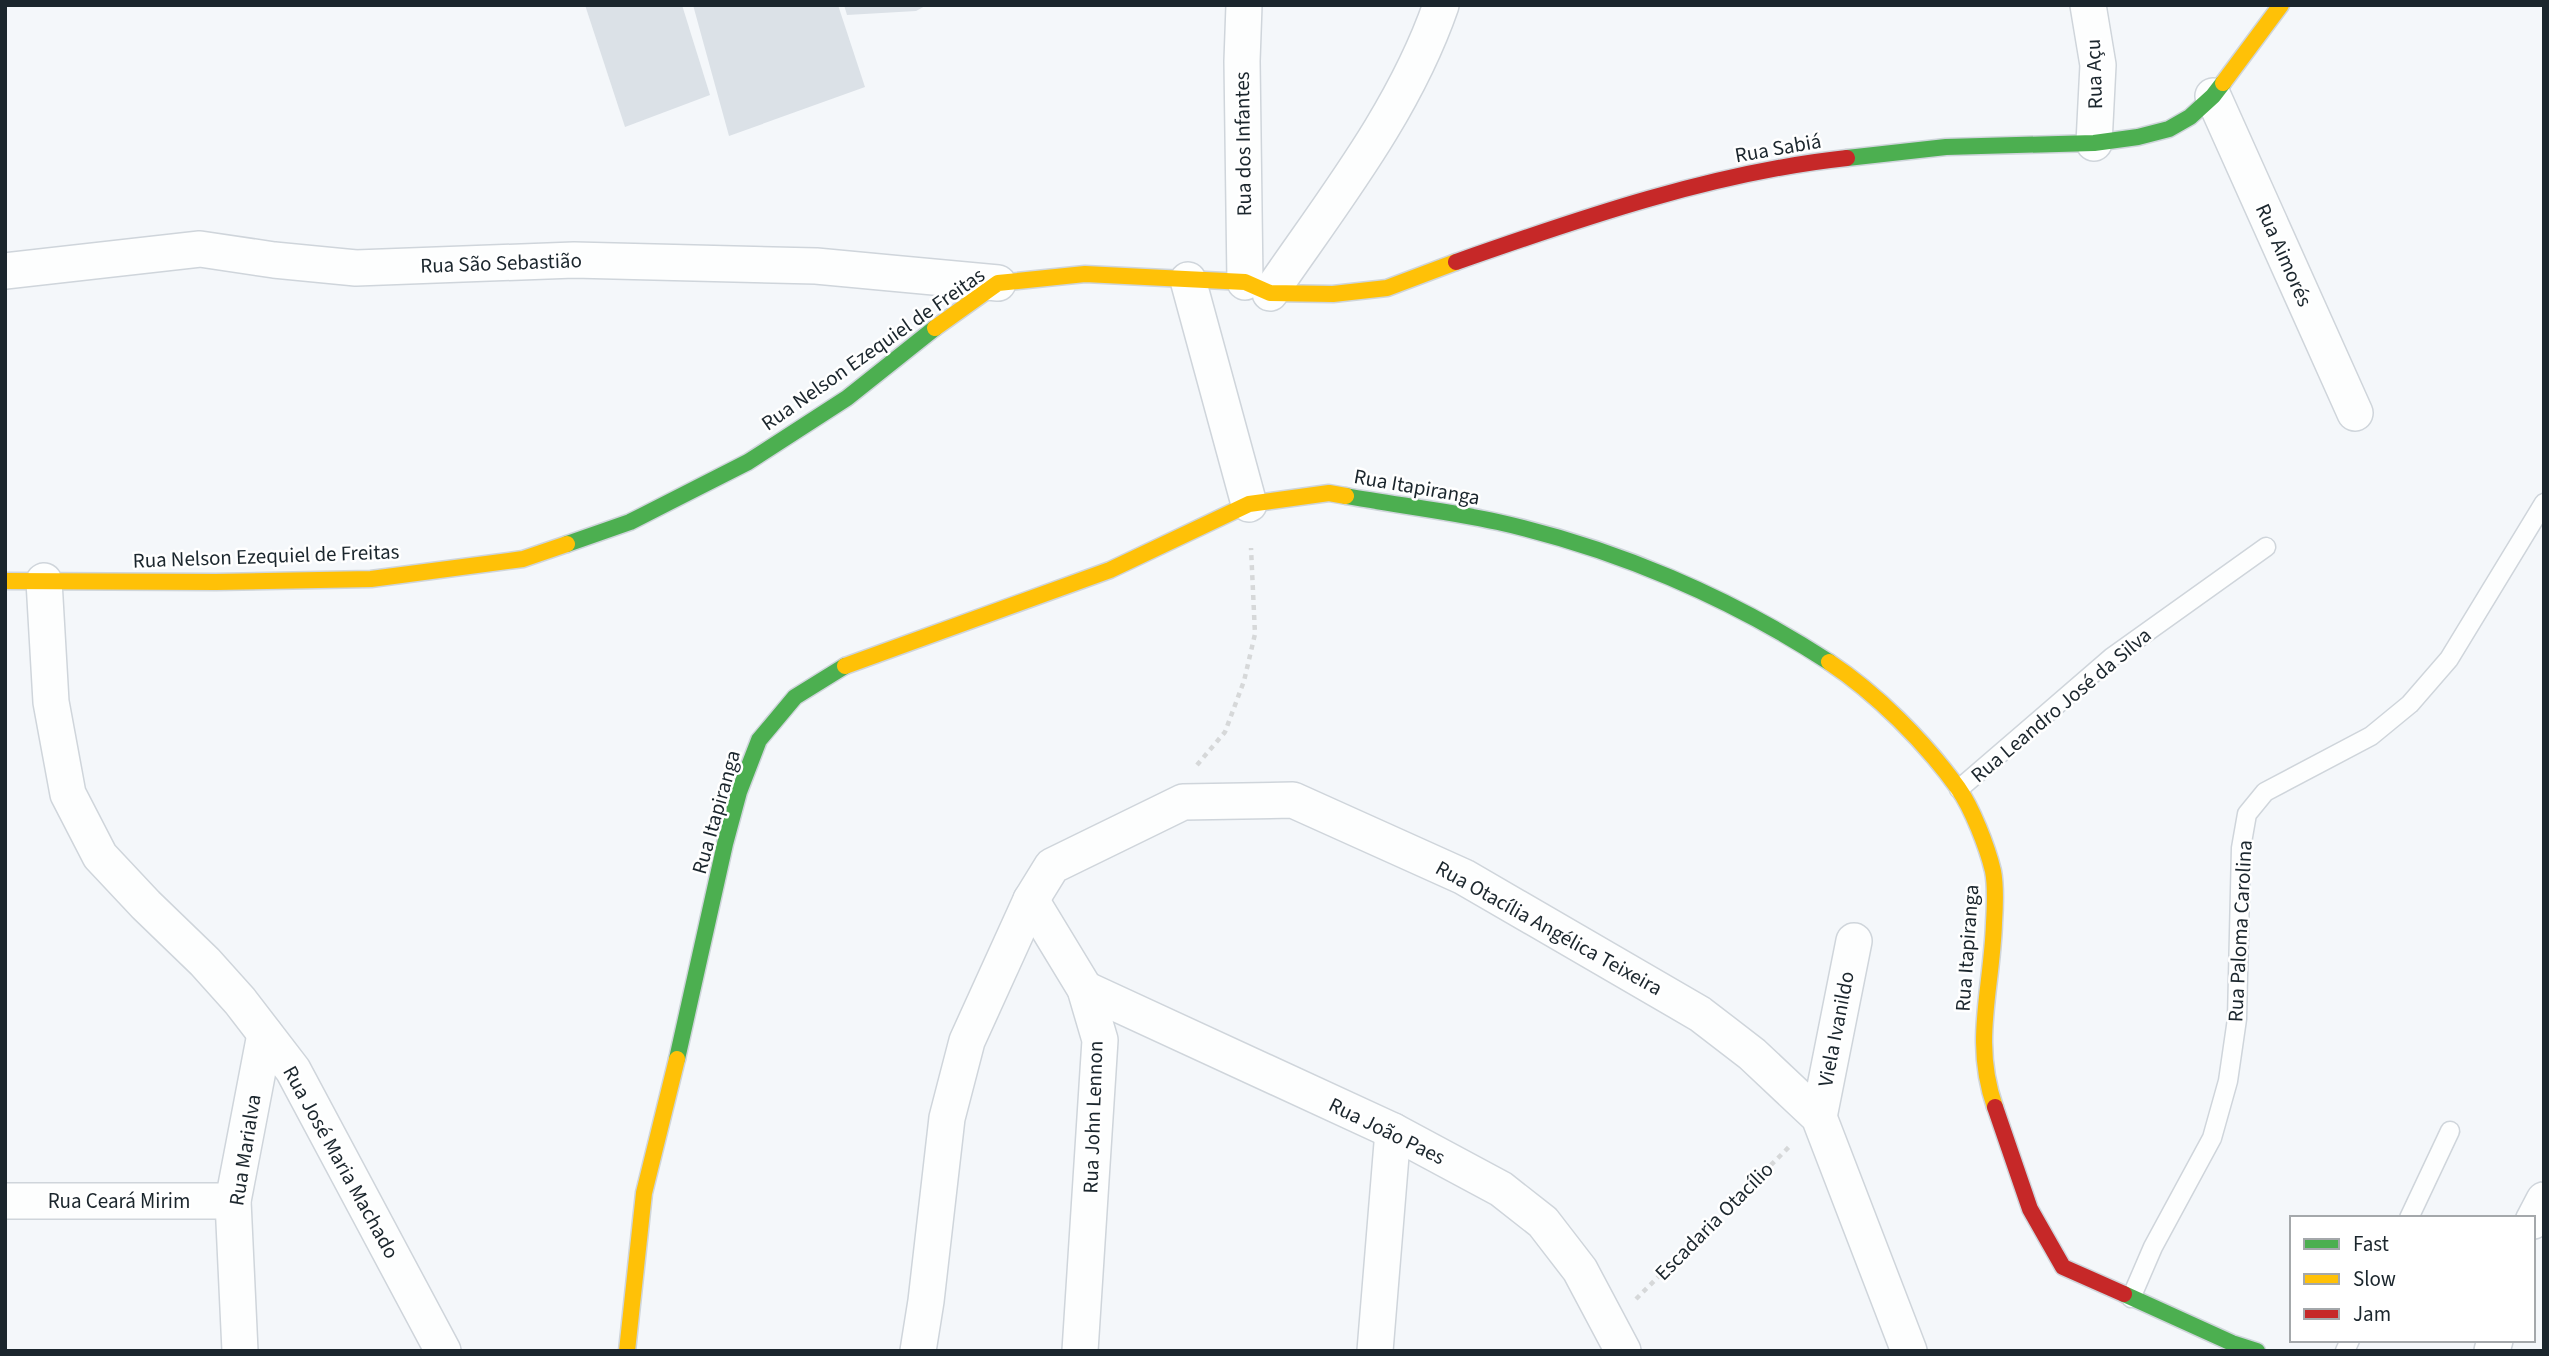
<svg xmlns="http://www.w3.org/2000/svg" width="2549" height="1356" viewBox="0 0 2549 1356" font-family="'Source Sans 3',sans-serif">
<style>
.building{fill:#dbe1e7}
.lines{fill:none;stroke-linecap:round;stroke-linejoin:round}
.lane-casing{stroke:#cfd5db;stroke-width:21}
.street-casing{stroke:#cfd5db;stroke-width:38}
.fast-casing{stroke:#cfd5db;stroke-width:19}
.slow-casing{stroke:#cfd5db;stroke-width:19}
.jam-casing{stroke:#cfd5db;stroke-width:19}
.path{stroke:#d6d8d9;stroke-width:4.5;stroke-dasharray:5 5;stroke-linecap:butt}
.lane{stroke:#fdfefe;stroke-width:18}
.street{stroke:#fdfefe;stroke-width:35}
.fast{stroke:#4caf50;stroke-width:16}
.slow{stroke:#ffc107;stroke-width:16}
.jam{stroke:#c62828;stroke-width:16}
.labels{text-anchor:middle;dominant-baseline:central;stroke-width:5;stroke-linejoin:round;paint-order:stroke}
.street-label{font-size:21px;fill:#1b262d;stroke:#fff}
</style>
<rect width="100%" height="100%" fill="#f4f7fa"/>
<g class="building">
<path d="M585 5H682L710 95 625 127Z"/>
<path d="M693 5H838L865 87 729 136Z"/>
<path d="M844 5H927L916 11 847 15Z"/>
</g>
<g class="lines">
<g class="lane-casing">
<g id="lane">
<path d="M1959 789 2112 657 2266 547"/>
<path d="M2409 1218 2450 1131"/>
<path d="M2131 1298 2153 1247 2212 1138 2228 1081 2237 1019 2241 848 2247 814 2265 792 2371 736 2410 704 2449 659 2544 503"/>
<path d="M2345 1351 2350 1340"/>
</g>
</g>
<g class="street-casing">
<g id="street">
<path d="M1244 5 1242 61 1245 282"/>
<path d="M2088 5 2098 65 2094 143"/>
<path d="M2213 96 2355 413"/>
<path d="M5 271 200 249 274 260 356 268 574 260 816 266 998 283"/>
<path d="M1188 280 1249 504"/>
<path d="M1270 293C1333 201 1404 112 1441 5"/>
<path d="M44 581 51 702 68 794 100 856 146 905 205 962 240 1001 293 1070 443 1351"/>
<path d="M1031 900 1085 989 1100 1040 1080 1351"/>
<path d="M1085 989 1393 1131 1501 1189 1543 1222 1580 1270 1623 1351"/>
<path d="M1819 1117 1854 941"/>
<path d="M5 1201H233"/>
<path d="M2533 1221 2544 1200"/>
<path d="M240 1351 233 1201 265 1034"/>
<path d="M918 1351 926 1301 947 1118 967 1041 1031 900 1052 866 1183 802 1293 800 1464 877 1700 1014 1752 1054 1819 1117 1909 1351"/>
<path d="M1375 1351 1393 1131"/>
<path d="M2492 1351 2495 1340"/>
</g>
</g>
<g class="fast-casing">
<g id="fast">
<path d="M1847 158 1946 147 2094 143 2138 137 2169 129 2190 117 2213 96 2223 83"/>
<path d="M1346 496C1396 505 1448 511 1498 522 1615 548 1729 597 1829 662"/>
<path d="M567 544 630 522 748 462 847 398 935 328"/>
<path d="M677 1059 725 844 739 792 759 740 795 697 845 666"/>
<path d="M2124 1294 2232 1343 2257 1351"/>
</g>
</g>
<g class="slow-casing">
<g id="slow">
<path d="M2223 83 2281 5"/>
<path d="M935 328 998 283 1085 274 1245 282 1270 293 1333 294 1387 288 1456 262"/>
<path d="M5 581 216 582 371 579 523 559 567 544"/>
<path d="M1829 662C1876 693 1925 742 1958 788 1972 808 1987 846 1993 871 1996 886 1995 907 1994 923 1992 989 1972 1042 1995 1107"/>
<path d="M845 666 1110 570 1249 504 1329 493 1346 496"/>
<path d="M627 1351 644 1193 677 1059"/>
</g>
</g>
<g class="jam-casing">
<g id="jam">
<path d="M1456 262C1581 218 1715 172 1847 158"/>
<path d="M1995 1107 2030 1209 2063 1267 2124 1294"/>
</g>
</g>
<g class="path">
<path d="M1197 765 1225 732 1244 681 1255 634 1251 548"/>
<path d="M1636 1299 1791 1145"/>
</g>
<use href="#lane" class="lane"/>
<use href="#street" class="street"/>
<use href="#fast" class="fast"/>
<use href="#slow" class="slow"/>
<use href="#jam" class="jam"/>
</g>
<g class="labels">
<g class="street-label">
<text transform="translate(2094 74) rotate(-92)">Rua Açu</text>
<text transform="translate(1243 144) rotate(-91)">Rua dos Infantes</text>
<text transform="translate(1778 148) rotate(-10)">Rua Sabiá</text>
<text transform="translate(2284 255) rotate(66)">Rua Aimorés</text>
<text transform="translate(501 263) rotate(-2)">Rua São Sebastião</text>
<text transform="translate(873 349) rotate(-35)">Rua Nelson Ezequiel de Freitas</text>
<text transform="translate(1417 487) rotate(10)">Rua Itapiranga</text>
<text transform="translate(266 556) rotate(-2)">Rua Nelson Ezequiel de Freitas</text>
<text transform="translate(2061 705) rotate(-40)">Rua Leandro José da Silva</text>
<text transform="translate(716 812) rotate(-74)">Rua Itapiranga</text>
<text transform="translate(1549 928) rotate(29)">Rua Otacília Angélica Teixeira</text>
<text transform="translate(2240 931) rotate(-87)">Rua Paloma Carolina</text>
<text transform="translate(1967 948) rotate(-86)">Rua Itapiranga</text>
<text transform="translate(1836 1029) rotate(-79)">Viela Ivanildo</text>
<text transform="translate(1093 1117) rotate(-88)">Rua John Lennon</text>
<text transform="translate(1387 1131) rotate(26)">Rua João Paes</text>
<text transform="translate(245 1150) rotate(-81)">Rua Marialva</text>
<text transform="translate(341 1162) rotate(61)">Rua José Maria Machado</text>
<text x="119" y="1201">Rua Ceará Mirim</text>
<text transform="translate(1714 1221) rotate(-45)">Escadaria Otacílio</text>
</g>
</g>
<rect width="2549" height="1356" fill="none" stroke="#1b262d" stroke-width="14"/>
<rect x="2290" y="1216" width="245" height="126" fill="#ffffff" stroke="#a4a8ab" stroke-width="2"/>
<rect x="2304" y="1239" width="35" height="10" fill="#4caf50" stroke="#a4a8ab" stroke-width="2"/>
<text x="2353" y="1251" font-size="21" fill="#1b262d">Fast</text>
<rect x="2304" y="1274" width="35" height="10" fill="#ffc107" stroke="#a4a8ab" stroke-width="2"/>
<text x="2353" y="1286" font-size="21" fill="#1b262d">Slow</text>
<rect x="2304" y="1309" width="35" height="10" fill="#c62828" stroke="#a4a8ab" stroke-width="2"/>
<text x="2353" y="1321" font-size="21" fill="#1b262d">Jam</text>
</svg>
